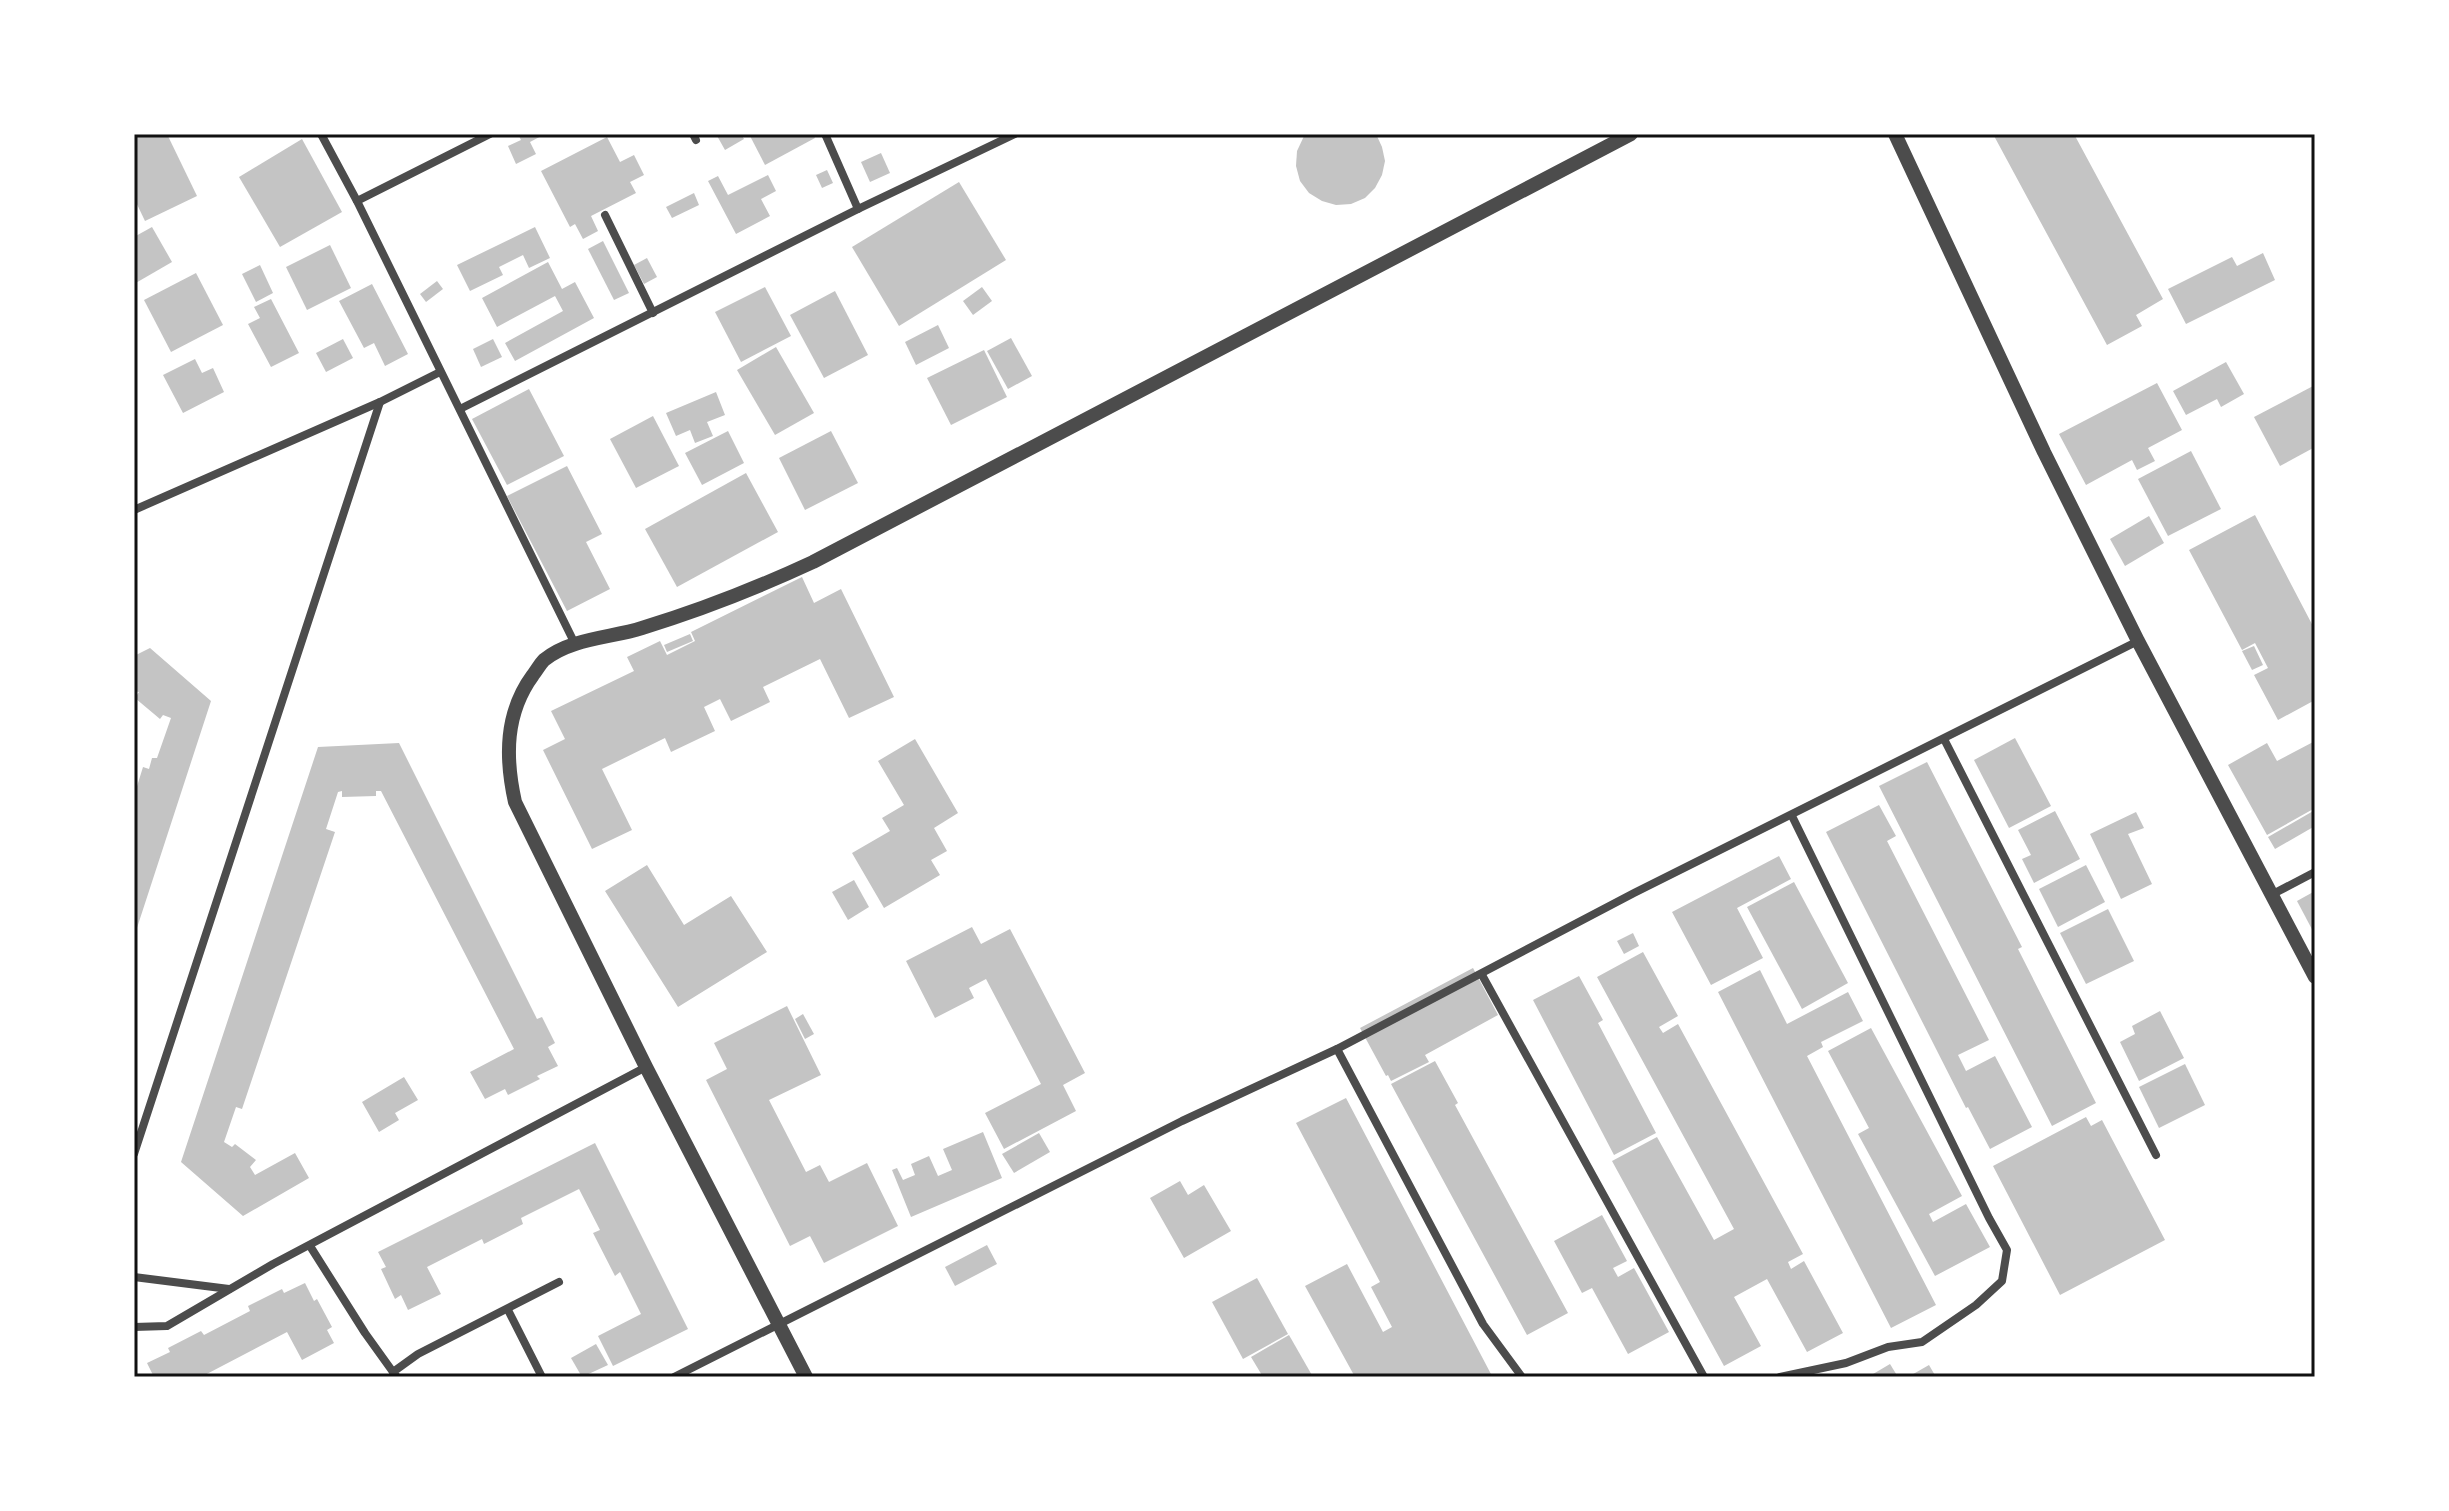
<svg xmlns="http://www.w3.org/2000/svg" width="2449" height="1511" viewBox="0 0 2449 1511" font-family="Jost,sans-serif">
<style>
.building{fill:#c4c4c4}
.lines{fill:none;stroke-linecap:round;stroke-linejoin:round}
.minor{stroke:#4c4c4c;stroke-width:8}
.tertiary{stroke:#4c4c4c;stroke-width:14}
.neatline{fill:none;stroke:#111;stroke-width:3}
</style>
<rect width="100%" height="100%" fill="#fff"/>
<g class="building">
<path d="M134 134H167L197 196 145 221 134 198Z"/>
<path d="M518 134H545L530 142 536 154 516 164 508 146 521 140Z"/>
<path d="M716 134H741L744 139 725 150Z"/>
<path d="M749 134H813L815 138 765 165Z"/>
<path d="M1305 134H1376L1382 147 1385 161 1382 175 1375 188 1365 198 1351 204 1336 205 1322 201 1309 193 1300 181 1296 166 1297 151Z"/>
<path d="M1993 134H2074L2163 299 2136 315 2142 326 2107 345Z"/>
<path d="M607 137 620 162 634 155 644 175 630 182 636 193 591 216 598 231 583 239 575 224 570 227 541 171Z"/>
<path d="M302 139 342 212 280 247 239 177Z"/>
<path d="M881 153 890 173 870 182 861 162Z"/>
<path d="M827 170 833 183 822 188 816 175Z"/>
<path d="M768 175 776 191 761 199 770 216 736 234 708 181 718 176 728 195Z"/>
<path d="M959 182 1006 260 899 326 852 247Z"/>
<path d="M694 193 699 205 672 218 666 207Z"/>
<path d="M152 227 172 262 134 284V237Z"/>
<path d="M535 227 550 258 529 268 523 255 499 267 503 275 470 291 457 265Z"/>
<path d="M603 241 629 293 614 300 588 249Z"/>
<path d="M330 245 351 288 307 310 286 267Z"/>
<path d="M2263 253 2275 280 2186 324 2168 289 2232 257 2237 266Z"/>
<path d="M647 258 657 277 644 284 634 265Z"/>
<path d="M548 262 562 289 575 282 594 318 515 361 505 343 563 311 555 296 497 327 482 298Z"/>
<path d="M260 265 273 293 256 302 242 274Z"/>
<path d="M196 273 223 325 171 352 144 300Z"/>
<path d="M437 281 443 289 426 302 420 294Z"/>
<path d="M372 284 408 354 385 366 374 343 364 348 339 301Z"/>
<path d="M765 287 791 336 741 362 715 312Z"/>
<path d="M982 287 992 301 973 315 963 301Z"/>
<path d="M835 291 868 355 824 378 790 315Z"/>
<path d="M271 299 299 353 271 367 248 324 260 318 254 307Z"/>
<path d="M938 325 949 348 916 365 905 342Z"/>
<path d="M1011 338 1032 376 1008 389 987 351Z"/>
<path d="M343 339 353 358 326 372 316 353Z"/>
<path d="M493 339 502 357 481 367 473 349Z"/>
<path d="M776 347 814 413 775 435 737 370Z"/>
<path d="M984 350 1007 397 951 425 927 378Z"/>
<path d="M195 359 202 373 213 368 224 392 183 413 163 375Z"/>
<path d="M2226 362 2244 394 2221 407 2217 399 2186 415 2173 391Z"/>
<path d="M2157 383 2182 430 2148 448 2155 461 2137 470 2132 460 2086 485 2059 434Z"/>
<path d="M2315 385V447L2280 466 2254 417Z"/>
<path d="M529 389 564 456 507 485 472 419Z"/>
<path d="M716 392 725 415 707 422 713 436 695 443 690 430 676 436 666 413Z"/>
<path d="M653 416 679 466 636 488 610 439Z"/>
<path d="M728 431 744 463 702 485 685 453Z"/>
<path d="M831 431 858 483 805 510 779 458Z"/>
<path d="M2191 451 2221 509 2168 536 2138 479Z"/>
<path d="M567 466 602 534 586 542 610 589 567 611 507 496Z"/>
<path d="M746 473 778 532 677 587 645 529Z"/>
<path d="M2255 515 2315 630V700L2278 720 2254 675 2268 668 2255 643 2242 650 2189 550Z"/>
<path d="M2149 516 2164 543 2125 566 2110 539Z"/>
<path d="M802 577 814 603 841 589 894 697 849 718 820 659 763 687 770 702 731 721 720 699 704 707 715 731 671 752 665 738 602 769 632 830 592 849 543 750 565 739 551 711 634 671 627 657 660 641 667 655 695 641 691 632Z"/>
<path d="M690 634 693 641 667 652 664 645Z"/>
<path d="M2254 646 2263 665 2252 670 2242 651Z"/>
<path d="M150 648 211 701 135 934 134 796 143 767 149 769 152 758H157L171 718 163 715 160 719 135 698 139 692 134 691V656Z"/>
<path d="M2015 738 2051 806 2009 828 1974 760Z"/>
<path d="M915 739 958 813 934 828 947 851 931 860 940 875 884 908 852 853 890 831 882 818 904 805 878 761Z"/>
<path d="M2315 741V808L2267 835 2228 765 2267 743 2277 761Z"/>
<path d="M399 743 537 1019 542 1017 555 1043 548 1047 558 1066 537 1076 540 1079 508 1095 505 1089 485 1099 470 1072 514 1049 381 791H376V796L342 797V791L338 792 326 829 335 832 242 1109 236 1107 224 1142 232 1147 235 1144 256 1160 250 1167 255 1175 295 1153 309 1178 243 1216 181 1162 318 747Z"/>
<path d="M1927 762 2022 947 2018 949 2096 1103 2052 1126 1879 786Z"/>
<path d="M1879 805 1896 836 1887 841 1989 1040 1958 1055 1966 1071 1995 1056 2032 1127 1990 1149 1968 1107 1966 1108 1826 832Z"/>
<path d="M2315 810V826L2275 849 2268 837Z"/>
<path d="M2055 811 2080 859 2034 883 2022 859 2031 855 2018 830Z"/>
<path d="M2136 812 2144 828 2128 834 2152 884 2121 899 2090 834Z"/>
<path d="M1779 856 1791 879 1737 908 1763 958 1711 985 1672 912Z"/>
<path d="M647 865 684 925 731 896 767 952 678 1007 605 891Z"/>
<path d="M2086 865 2105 902 2058 927 2039 889Z"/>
<path d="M854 880 869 907 848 920 832 892Z"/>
<path d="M1794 882 1848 983 1802 1009 1747 907Z"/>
<path d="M2315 891V935L2297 901Z"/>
<path d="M2108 909 2134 961 2086 984 2060 933Z"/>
<path d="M972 927 981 944 1010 929 1085 1073 1063 1085 1076 1111 1004 1149 985 1113 1041 1084 986 979 969 988 974 998 935 1018 906 961Z"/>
<path d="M1633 933 1639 946 1624 954 1617 941Z"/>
<path d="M1643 952 1678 1016 1659 1027 1663 1033 1678 1024 1803 1254 1788 1262 1791 1269 1804 1261 1843 1333 1807 1352 1767 1279 1734 1297 1761 1346 1724 1366 1612 1161 1657 1137 1714 1240 1734 1229 1597 977Z"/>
<path d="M1473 968 1498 1015 1425 1055 1429 1062 1391 1081 1388 1075 1386 1076 1360 1028Z"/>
<path d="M1760 970 1787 1024 1848 992 1863 1021 1821 1042 1823 1047 1807 1056 1936 1305 1891 1328 1718 992Z"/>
<path d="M1579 976 1603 1020 1598 1023 1656 1133 1614 1155 1533 1000Z"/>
<path d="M787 1006 821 1075 769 1100 806 1172 820 1165 829 1182 867 1163 898 1226 824 1263 810 1236 790 1246 706 1080 727 1069 714 1043Z"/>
<path d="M2160 1011 2184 1058 2139 1081 2120 1042 2135 1034 2132 1026Z"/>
<path d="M803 1014 814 1034 805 1039 795 1019Z"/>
<path d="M1871 1028 1962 1196 1929 1214 1933 1222 1966 1204 1990 1247 1935 1276 1858 1134 1869 1128 1828 1051Z"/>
<path d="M1435 1061 1458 1103 1455 1105 1568 1313 1527 1335 1391 1084Z"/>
<path d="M2185 1064 2205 1105 2159 1128 2139 1087Z"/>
<path d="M404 1077 418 1100 395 1113 399 1120 379 1132 362 1102Z"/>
<path d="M1346 1098 1492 1376 1490 1377H1355L1305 1286 1347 1264 1383 1332 1392 1327 1371 1287 1380 1282 1296 1123Z"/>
<path d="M2086 1117 2091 1126 2102 1120 2165 1240 2060 1295 1993 1166Z"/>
<path d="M983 1132 1002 1178 911 1217 892 1170 897 1168 903 1180 915 1175 911 1164 929 1156 938 1176 952 1170 943 1149Z"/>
<path d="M1039 1133 1050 1152 1014 1173 1002 1154Z"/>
<path d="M595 1143 688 1329 613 1366 598 1336 641 1314 620 1272 615 1276 593 1233 600 1230 579 1189 521 1218 523 1224 484 1244 482 1239 427 1267 441 1294 408 1310 401 1295 395 1299 381 1269 386 1267 378 1252Z"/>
<path d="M1180 1181 1188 1195 1204 1185 1231 1231 1184 1258 1150 1198Z"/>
<path d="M1602 1215 1627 1261 1613 1268 1618 1277 1634 1268 1669 1332 1628 1354 1592 1288 1582 1293 1554 1241Z"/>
<path d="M987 1245 997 1264 955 1286 945 1267Z"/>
<path d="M1257 1278 1288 1334 1243 1359 1212 1302Z"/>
<path d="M305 1283 314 1301 317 1299 332 1327 327 1330 334 1343 302 1360 287 1332 201 1377H154L147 1363 170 1352 168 1348 201 1331 204 1335 250 1311 248 1306 282 1289 284 1293Z"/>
<path d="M1289 1335 1313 1377H1263L1251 1357Z"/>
<path d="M596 1344 608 1365 582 1377 571 1358Z"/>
<path d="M1890 1364 1898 1377H1868Z"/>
<path d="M1929 1365 1936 1377H1908Z"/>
</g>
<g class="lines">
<g class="minor">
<path d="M321 134 357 201 575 644"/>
<path d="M693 134 696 140"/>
<path d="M825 134 858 209"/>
<path d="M357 201 490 134"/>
<path d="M605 215 653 313"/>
<path d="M460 409 858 209 1015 134"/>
<path d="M134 510 380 402 440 372"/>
<path d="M1944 739 2156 1155"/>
<path d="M2271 895 2315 872"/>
<path d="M1482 975 1704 1377"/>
<path d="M1337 1049 1483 1324 1522 1377"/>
<path d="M134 1154 380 402"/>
<path d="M310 1246 365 1333 393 1372"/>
<path d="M134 1277 229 1289"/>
<path d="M508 1310 542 1377"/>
<path d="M134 1327 167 1326 273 1264 646 1067"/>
<path d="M397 1377 393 1372 418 1354 559 1282"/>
<path d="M674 1377 1182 1121 1337 1049 1634 893 2138 641"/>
<path d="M1780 1377 1846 1363 1888 1347 1922 1342 1976 1305 2002 1281 2007 1250 1989 1218 1792 816"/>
</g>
<g class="tertiary">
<path d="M1895 134 2044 452 2138 641 2315 977"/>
<path d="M806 1377 646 1067 515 802C505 757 505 713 533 675 537 670 540 664 544 660 571 638 611 638 642 628 701 610 757 588 813 562L1631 134"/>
</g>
</g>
<rect width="2449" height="1511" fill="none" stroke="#ffffff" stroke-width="272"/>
<rect x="136" y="136" width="2177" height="1239" class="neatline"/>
</svg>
